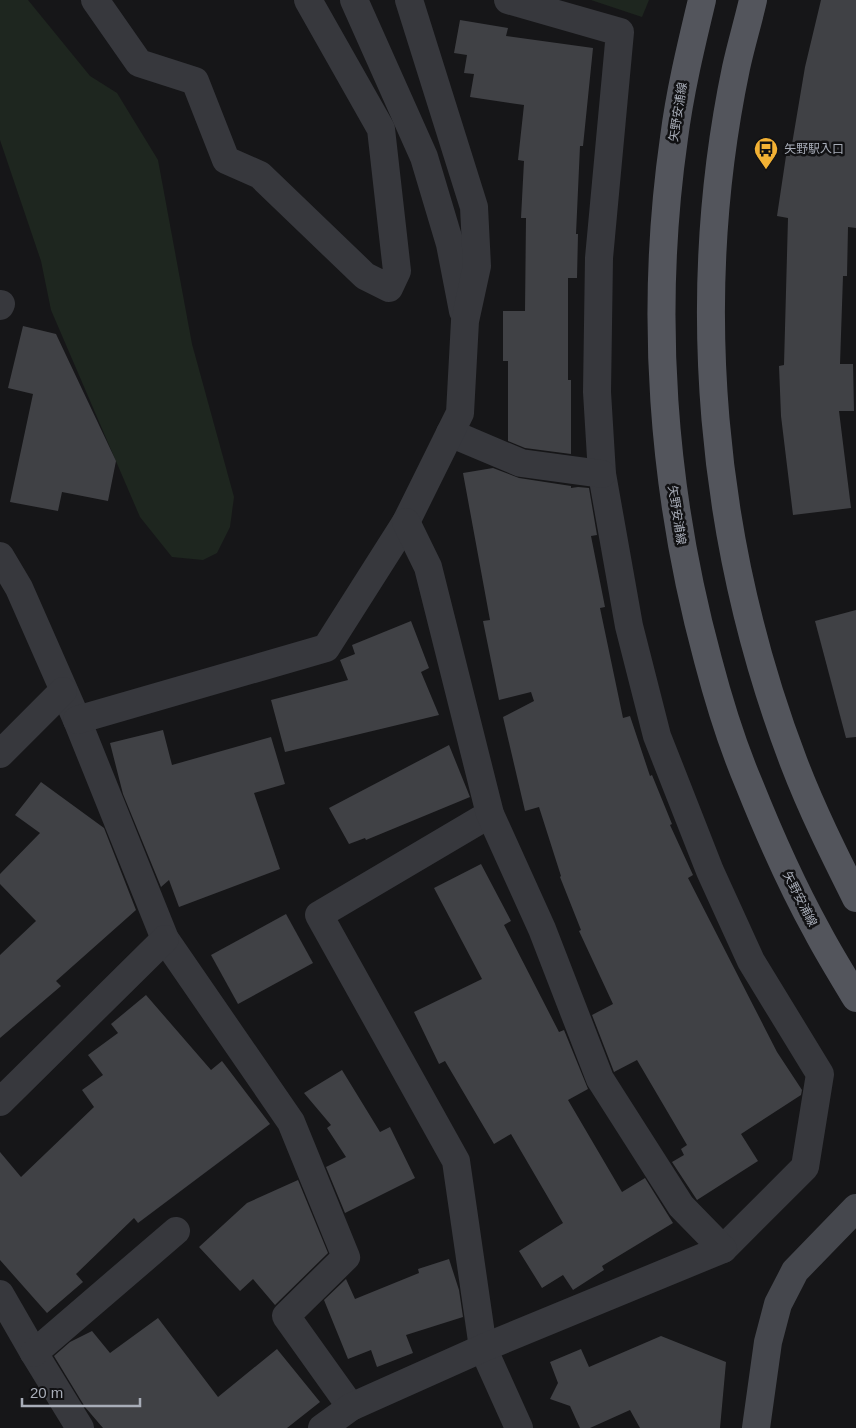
<svg xmlns="http://www.w3.org/2000/svg" width="856" height="1428" viewBox="0 0 856 1428" font-family="Arial,'Noto Sans JP',sans-serif">
<style>
.green{fill:#1e261f}
.building{fill:#404145}
.lines{fill:none;stroke-linecap:round;stroke-linejoin:round}
.street{stroke:#37383d;stroke-width:28}
.secondary{stroke:#45474d;stroke-width:28}
.primary{stroke:#53555c;stroke-width:28}
.labels{text-anchor:middle;dominant-baseline:central;stroke-width:5;stroke-linejoin:round;paint-order:stroke}
.street-label{font-size:12px;fill:#a8adb8;stroke:#111113}
.poi-label{font-size:12px;fill:#a8adb8;stroke:#111113;text-anchor:start}
</style>
<rect width="100%" height="100%" fill="#161618"/>
<g class="green">
<path d="M0 0H28L90 76 117 93 158 160 192 344 234 497 230 527 217 553 203 560 172 557 140 517 51 310 41 261 0 140Z"/>
<path d="M591 0H649L642 17Z"/>
</g>
<g class="building">
<path d="M821 0H856V228L848 227 847 276H843L840 364H853L854 411H839L851 508 793 515 781 416 779 366 784 365 788 218 777 216 786 156H790L805 67Z"/>
<path d="M460 20 508 28 506 36 593 48 583 146H580L576 234H578L577 278H568V380H571V454L525 448 508 441V361H503V311H525L526 218H521L524 161 518 160 524 105 470 97 474 74 464 73 467 55 454 53Z"/>
<path d="M23 326 56 334 116 461 108 501 62 492 58 511 10 502 33 394 8 388Z"/>
<path d="M493 468 519 478 571 486V488L578 487 589 488 597 535 591 536 605 607 600 608 623 718 630 716 650 776 652 775 672 824 670 825 693 875 688 878 777 1052 802 1090 801 1095 741 1134 758 1161 697 1200 672 1162 684 1155 681 1149 687 1145 637 1060 614 1072 592 1015 613 1004 579 931 581 930 560 877 561 876 539 807 525 811 503 717 534 701 531 692 499 700 483 621 490 620 463 473Z"/>
<path d="M856 610V737L846 738 815 621Z"/>
<path d="M411 621 429 668 421 672 439 715 285 752 271 700 348 680 340 660 355 654 352 645Z"/>
<path d="M163 730 172 765 271 737 285 784 254 793 280 869 179 907 169 880 161 887 123 794 110 743Z"/>
<path d="M449 745 470 797 366 840 365 838 349 844 329 808Z"/>
<path d="M41 782 104 828 136 910 56 981 61 986 0 1038V955L36 921 0 884V874L40 833 15 815Z"/>
<path d="M481 864 511 921 504 925 559 1032 564 1030 588 1089 568 1100 622 1192 645 1178 673 1223 602 1266 604 1270 573 1290 563 1275 542 1288 519 1251 563 1223 511 1134 494 1144 445 1061 439 1064 414 1012 482 979 434 888Z"/>
<path d="M286 914 313 963 238 1004 211 955Z"/>
<path d="M146 995 211 1070 222 1061 270 1124 138 1223 134 1218 76 1274 83 1282 47 1313 0 1260V1152L21 1177 94 1107 82 1090 103 1075 88 1055 118 1033 111 1024Z"/>
<path d="M342 1070 380 1132 390 1127 415 1178 345 1213 326 1167 346 1157 327 1128 331 1125 304 1093Z"/>
<path d="M298 1180 328 1253 275 1305 253 1279 240 1291 199 1247 247 1203Z"/>
<path d="M449 1259 459 1290 463 1317 406 1335 413 1353 377 1367 371 1350 348 1359 324 1300 346 1279 355 1299 419 1273 418 1269Z"/>
<path d="M158 1318 218 1397 277 1349 320 1402 287 1428H103L85 1407 54 1356 70 1342 92 1331 110 1353Z"/>
<path d="M661 1336 726 1362 720 1428H640L630 1410 590 1428H580L570 1406 550 1399 558 1383 550 1362 581 1349 589 1367Z"/>
</g>
<g class="lines">
<g class="street">
<path d="M95 0 139 63 195 81 226 160 260 175 365 276 389 288 397 271 381 129 308 0"/>
<path d="M354 0 424 157 450 244 463 311"/>
<path d="M508 0 620 32 599 258 597 392 602 474 629 626 657 736 710 871 751 961 820 1074 805 1167 723 1249"/>
<path d="M0 306 1 304"/>
<path d="M450 433 521 463 602 474"/>
<path d="M0 556 19 588 77 720 165 939 291 1122 346 1257 286 1316 351 1407"/>
<path d="M77 720 326 648 406 522 460 413 465 321 477 266 474 207 409 0"/>
<path d="M0 754 63 691"/>
<path d="M490 814 319 915 456 1161 483 1348 519 1428"/>
<path d="M0 1102 165 939"/>
<path d="M0 1294 34 1353 80 1428"/>
<path d="M34 1353 176 1231"/>
<path d="M322 1428 351 1407 483 1348 723 1249 681 1206 600 1079 542 929 490 814 428 567 406 522"/>
</g>
<path class="secondary" d="M756 1428 768 1342 778 1304 795 1271 856 1208"/>
<g class="primary">
<path d="M702 0C691 46 680 91 674 138 649 312 662 491 708 660 719 702 732 744 749 784 769 834 791 884 817 931 829 954 843 976 856 998"/>
<path d="M753 0C748 22 741 45 736 68 688 298 710 543 794 763 812 810 834 854 856 898"/>
</g>
</g>
<defs>
<g id="bus-pin" transform="scale(1.25)"><path d="M0 17L-7.5 6A9.5 9.5 0 1 1 7.5 6Z" fill="#f2b134" stroke="#111113"/><path d="M-5-6H5V4H4V6H2V4H-2V6H-4V4H-5ZM-3.5-4V0h7V-4ZM-3.5 1.2v1.5H-2V1.2ZM2 1.2v1.5H3.5V1.2Z" fill="#111"/></g>
</defs>
<g fill-rule="evenodd">
<use href="#bus-pin" x="766" y="149"/>
</g>
<g class="labels">
<g class="street-label">
<text transform="translate(678 112) rotate(-81)">矢野安浦線</text>
<text transform="translate(677 515) rotate(81)">矢野安浦線</text>
<text transform="translate(800 899) rotate(63)">矢野安浦線</text>
</g>
<g class="poi-label">
<text x="784" y="149">矢野駅入口</text>
</g>
</g>
<path d="M22 1398v8h118v-8" fill="none" stroke="#a8adb8" stroke-width="2.5"/>
<text x="30" y="1398" font-size="15" fill="#a8adb8" stroke="#111113" stroke-width="4" paint-order="stroke">20 m</text>
</svg>
